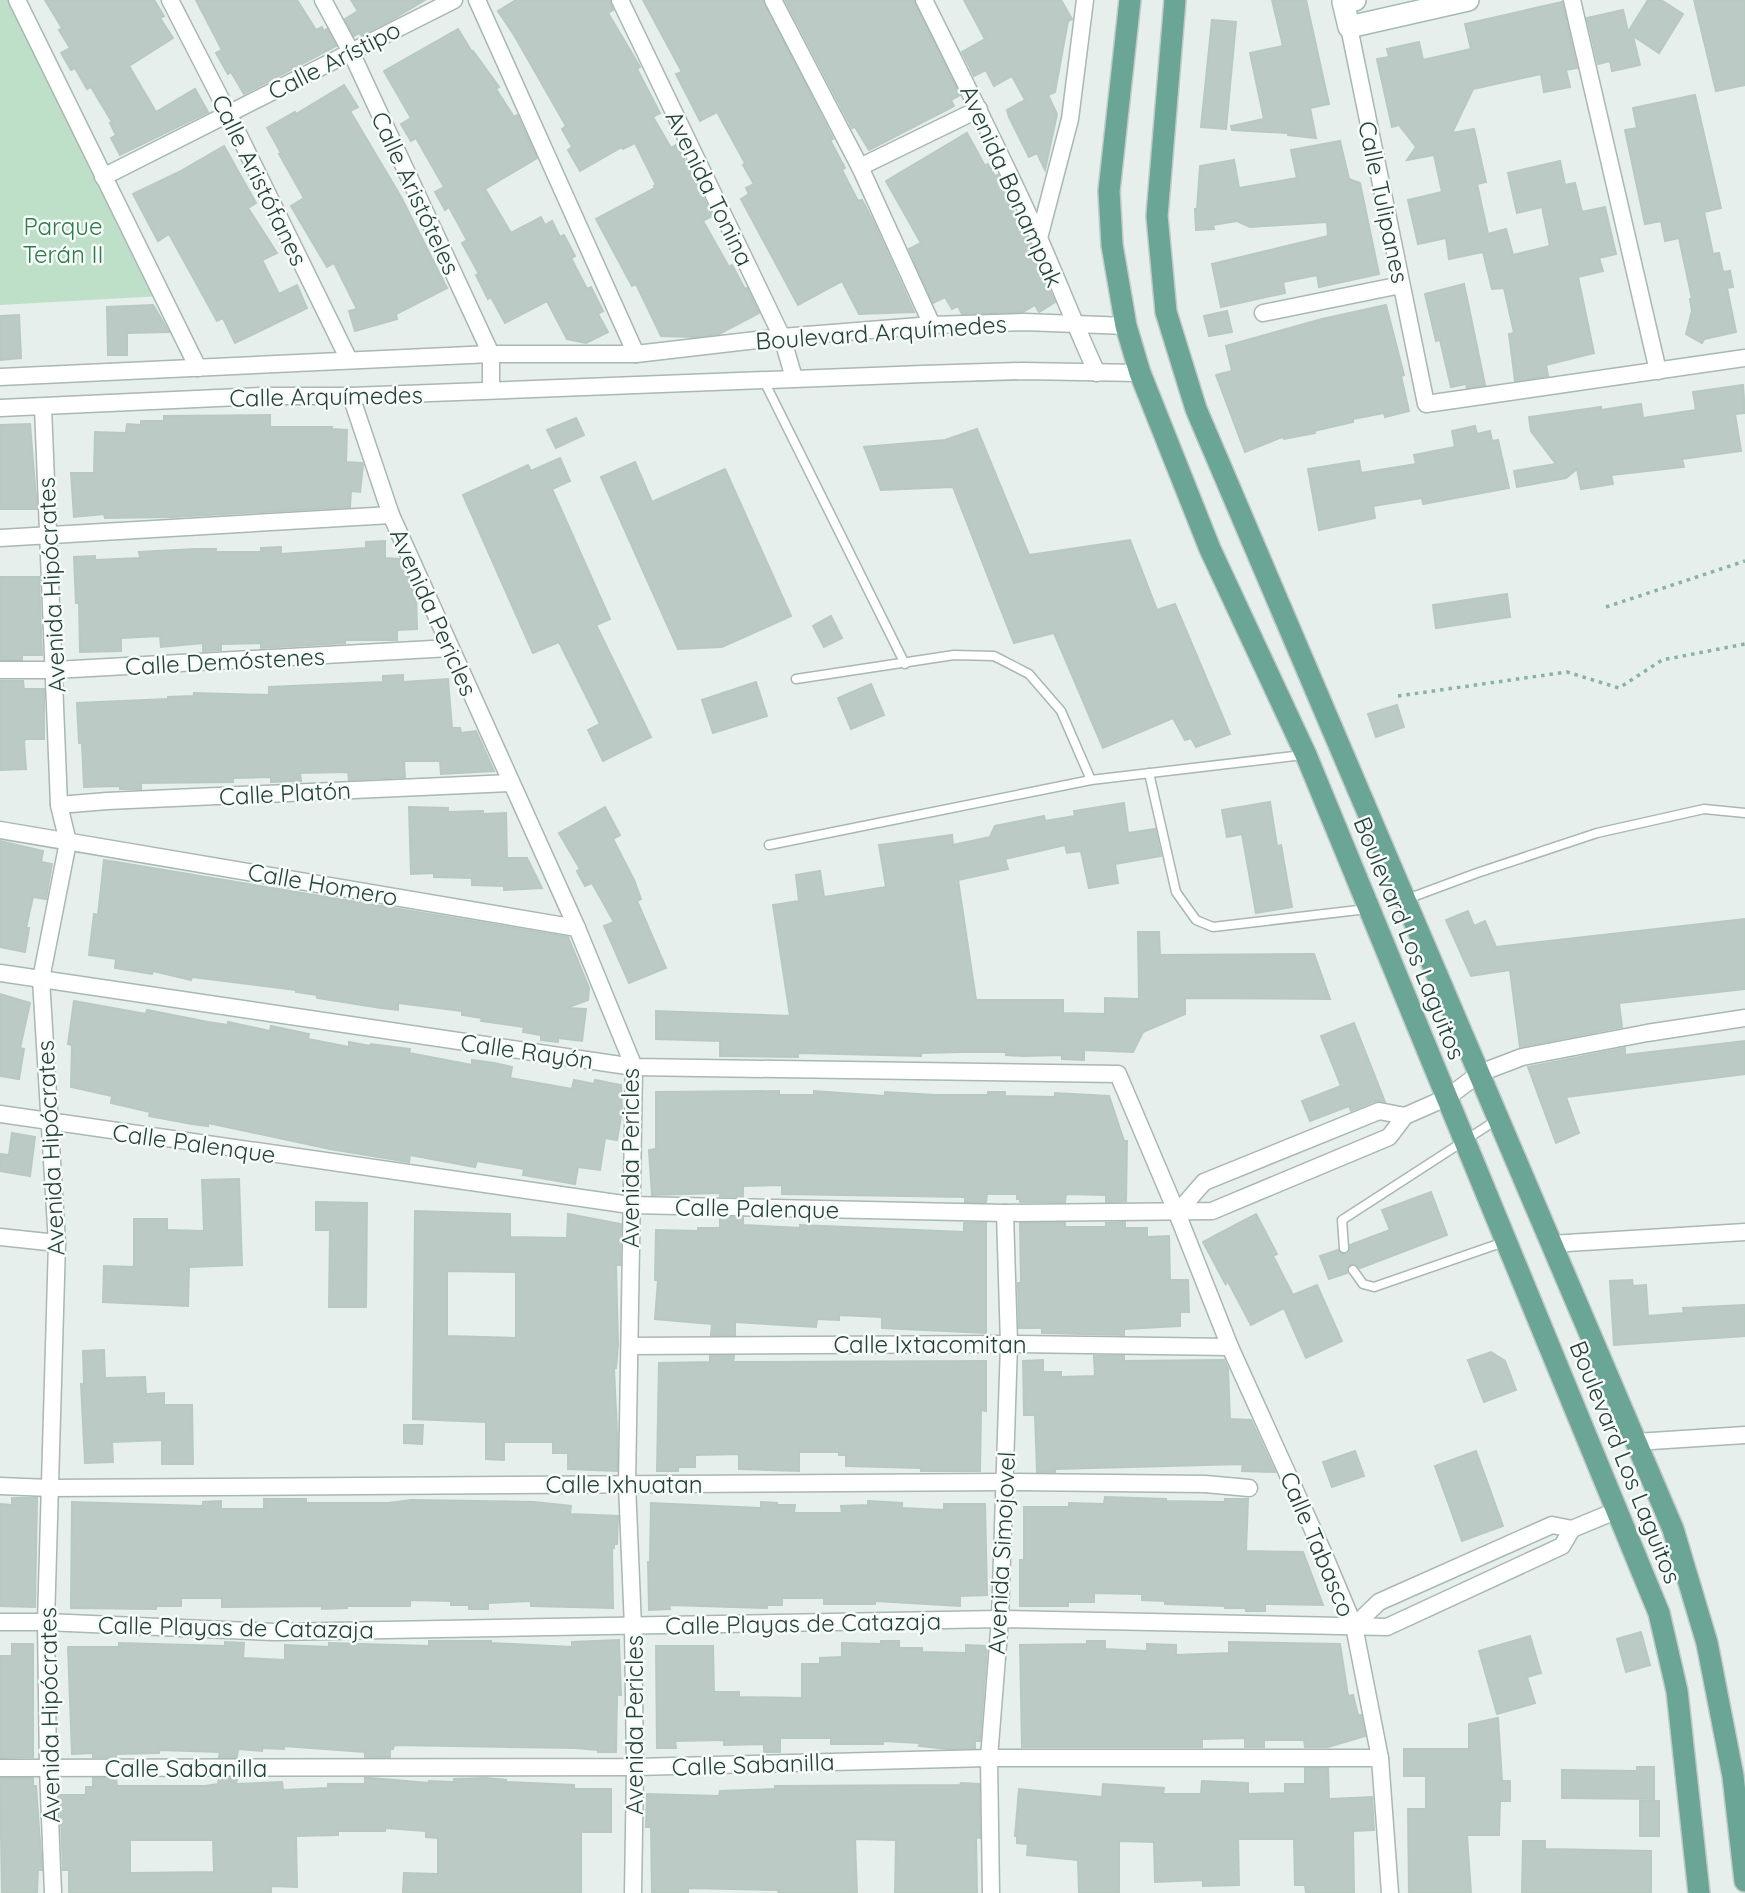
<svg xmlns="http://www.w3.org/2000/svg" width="1745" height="1893" viewBox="0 0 1745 1893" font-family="Quicksand,sans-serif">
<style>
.green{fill:#bfe0c8}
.building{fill:#bbcac4;stroke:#b8c9c2;stroke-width:2;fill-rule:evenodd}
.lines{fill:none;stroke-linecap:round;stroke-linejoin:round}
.lane-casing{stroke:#a8b8b2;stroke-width:11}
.street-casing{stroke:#a8b8b2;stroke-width:19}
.secondary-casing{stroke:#a4bbb3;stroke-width:24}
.primary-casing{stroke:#c2cac8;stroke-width:24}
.path{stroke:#86b3a5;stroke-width:3.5;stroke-dasharray:3.5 5;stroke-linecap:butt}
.lane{stroke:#fff;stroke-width:8}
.street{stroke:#fff;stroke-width:16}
.secondary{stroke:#fff;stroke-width:21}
.primary{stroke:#6aa596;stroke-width:21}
.labels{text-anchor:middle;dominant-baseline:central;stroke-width:5;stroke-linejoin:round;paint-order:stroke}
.street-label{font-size:24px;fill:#24423a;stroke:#f7fbf9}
.park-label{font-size:24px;fill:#2d7a4b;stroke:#f7fbf9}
</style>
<rect width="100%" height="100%" fill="#e6efeb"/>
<path class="green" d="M0 0H12L162 296 0 305Z"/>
<g class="building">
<path d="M45 0H154L164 16 160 18 173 38 129 66 156 112 195 89 208 112 120 155 111 138 116 135 110 123 112 122 91 87 87 89 75 68 71 70 61 53 70 48 59 30 62 28Z"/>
<path d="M196 0H297L316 30 322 27 324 31 327 29 336 46 244 94 231 72 228 74 216 53 222 50Z"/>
<path d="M351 0H425L391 20 361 35 359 33 354 36 345 19 358 11Z"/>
<path d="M516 0H610L613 10 608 13 640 67 637 69 660 113 653 117 671 148 676 145 689 168 712 216 703 221 729 267 732 265 745 289 747 288 759 313 719 334 694 337 661 336 636 284 632 286 596 219 655 188 654 186 656 185 635 143 623 149 622 147 580 171 568 150 572 147 562 129 566 126 514 35 498 11Z"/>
<path d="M643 0H763L833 139 830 140 845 168 842 170 858 201 862 200 874 223 914 312 859 314 842 281 798 305 741 199 749 194 746 188 754 184 743 165 745 163 717 112 700 121 676 74 682 72Z"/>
<path d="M785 0H914L960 95 951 100 954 106 869 150 855 127 852 128Z"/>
<path d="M964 0H1061L1072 19 1068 21 1055 92 1048 95 1057 114 1045 170 1037 153 1029 157 1009 117 1007 110 1025 100 1012 76 994 86 986 70 974 76 962 52 985 39Z"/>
<path d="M1272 0H1306L1329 104 1310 108 1316 138 1288 135V133L1232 130 1231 126 1264 119 1250 53 1283 46Z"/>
<path d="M1648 0H1661L1683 14 1659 53 1633 36 1640 65 1612 71 1610 61 1598 64 1587 18 1623 10 1628 32Z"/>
<path d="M1694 0H1745V85L1716 91Z"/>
<path d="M1562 2 1577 68 1566 70 1570 87 1544 92 1541 74 1473 89 1452 133 1474 129 1486 182 1477 184 1488 234 1506 229 1513 255 1550 246 1542 207 1517 213 1508 173 1560 161 1565 185 1575 183 1582 212 1605 207 1616 254 1599 258 1603 271 1578 277 1594 353 1546 365 1548 376 1515 381 1509 334 1514 333 1504 288 1492 289 1483 252 1449 259 1446 238 1418 244 1408 200 1442 192 1434 155 1407 160 1416 147 1399 125 1392 127 1377 59 1389 57 1387 49 1419 42 1423 60 1471 49 1465 24Z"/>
<path d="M1212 20 1236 22 1226 129 1201 127Z"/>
<path d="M458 29 472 52 473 51 499 87 496 89 514 117 517 115 537 158 485 189 511 233 541 217 545 225 552 221 560 237 564 235 575 256 571 258 587 289 591 287 603 311 598 314 608 332 586 343 567 339 547 301 505 323 491 297 488 299 476 275 479 274 462 243 467 240 449 207 445 210 435 192 444 187 416 138 411 141 401 124 411 118 384 71Z"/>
<path d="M344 85 358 107 350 111 401 197 447 288 396 314 397 319 355 331 349 311 357 309 334 263 327 267 291 206 304 198 279 154 281 153 267 128 295 112 296 114Z"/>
<path d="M1695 95 1721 208 1704 212 1713 254 1719 253 1723 272 1730 271 1733 287 1727 288 1736 332 1704 339 1702 343 1686 334 1692 311 1690 299H1692L1679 238 1665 241 1661 221 1645 224 1625 130 1637 128 1633 108Z"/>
<path d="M967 133 985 166 988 164 995 176 998 175 1009 197 1006 199 1028 238 1031 246 1029 247 1055 302 1039 312 1035 305 1023 312 962 314 958 306 952 309 945 297 933 303 909 249 921 243 886 181Z"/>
<path d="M1340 141 1349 179 1360 183 1379 274 1319 287 1317 275 1283 282 1285 293 1221 307 1212 264 1328 236 1327 222 1250 227 1237 221 1213 225 1214 229 1196 230 1195 209H1197L1200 166 1234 160 1239 188 1297 178 1291 150Z"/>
<path d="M224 146 256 203 248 208 277 253 262 260 279 294 297 285 307 308 235 343 223 318 217 321 169 234 158 241 133 194 179 172Z"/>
<path d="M1464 284 1485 385 1467 388 1466 384 1451 387 1440 340 1436 341 1425 294Z"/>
<path d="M153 305 169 332 127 333V355H108L107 307Z"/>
<path d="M1386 305 1404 375 1401 376 1409 411 1385 417 1384 413 1353 419V422L1314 431 1315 433 1284 439 1282 437 1245 452 1216 375 1232 371 1226 346 1322 319Z"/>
<path d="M1227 311 1232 332 1209 336 1204 316Z"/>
<path d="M19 315 21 358 0 360V316Z"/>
<path d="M1743 385 1745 413 1735 414 1741 451 1682 459 1684 467 1611 475 1613 484 1581 489 1577 469 1566 478 1517 487 1514 471 1556 464 1531 431 1529 417 1601 407V410L1641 404 1643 418 1696 410 1693 392Z"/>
<path d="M270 415V427H332L331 429 347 430 346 462 362 463 363 465 360 492 351 491 350 507 173 517 105 518 104 514 74 517 71 473H94L95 432 126 433 127 424 141 425V421H164V416Z"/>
<path d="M576 418 584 435 556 448 547 430Z"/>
<path d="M30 424 37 509H0V425Z"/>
<path d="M1475 426 1477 434 1490 431 1492 441 1498 440 1509 488 1423 504 1422 498 1373 506 1375 518 1319 530 1308 469 1359 461 1361 473 1416 464 1414 455 1455 447 1452 431Z"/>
<path d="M977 429 1029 555 1130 540 1157 610 1175 604 1230 734 1196 747 1191 738 1185 740 1173 718 1103 748 1054 633 1014 643 953 487 881 490 864 447 945 440Z"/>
<path d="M560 458 570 481 552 489 610 619 596 625 651 737 603 761 588 730 600 724 559 642 533 653 463 495 528 465 531 471Z"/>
<path d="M635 462 652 502 725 469 791 616 722 647 678 649 601 477Z"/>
<path d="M385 541V558L399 559 416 596 417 629 397 630V640H345V643L261 648V643L221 644V650L203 651V643L161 647 160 636 121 638V651L80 652 79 603H76L74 557 95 556V560L140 558 139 552 195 549H216V552H261V548L281 547V554L366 548V542Z"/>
<path d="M0 577H39L42 655H22V660H0Z"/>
<path d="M1507 594 1510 617 1436 628 1433 605Z"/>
<path d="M831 616 842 638 824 647 813 626Z"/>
<path d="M403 675V682L448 679 452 728H460L461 733 476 731 494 771 441 774 440 761H404L405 777 349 780 348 772 300 773 301 781 271 782V777L233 778V782L141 783V789H120V786L84 787 82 743H79L77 703 168 699V697L194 696V693L269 695V687L383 682V676Z"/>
<path d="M0 681H23L24 689H44V739H26L24 741 26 769 0 770Z"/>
<path d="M756 682 767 716 713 733 702 700Z"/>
<path d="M871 684 884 715 851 729 838 698Z"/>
<path d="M1397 705 1404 727 1376 737 1368 714Z"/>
<path d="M1270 802 1277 846 1281 845 1292 907 1256 913 1242 834 1227 837 1222 810Z"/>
<path d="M1124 803 1128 833 1155 829 1161 856 1115 864 1118 883 1089 888 1081 851 1067 853 1065 845 1005 859 1008 869 958 880 976 1000H1063V1013L1105 1014V998L1139 999 1138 932H1159L1160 955 1314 954 1330 999 1185 998V1014L1143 1032 1133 1052 1084 1050V1060L1062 1059V1055L1023 1056 1006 1055V1052H963L921 1053V1056L798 1053V1057L720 1056V1041L656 1039V1011L790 1016 773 905 799 901 796 875 820 871 824 897 886 887 879 845 952 835 953 845 990 837 995 826 1044 816 1045 821 1075 816 1074 811Z"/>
<path d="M409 807 448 808V812L483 811V814L506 813 507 858H527L542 888 504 890V886L472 885V878L434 877V873L411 874Z"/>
<path d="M605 807 620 835 613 839 634 880 641 899 637 901 666 968 629 983 604 926 614 922 592 883 585 886 577 871 580 869 559 833Z"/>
<path d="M0 841 43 851 41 862 52 864 46 899 33 897 26 928H29L25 952 0 947Z"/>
<path d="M104 860 568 937 589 988 588 1000 566 1008 586 1009 582 1041 558 1038V1042L541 1040V1035L523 1032 524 1027 481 1021 482 1018 462 1015V1011L398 1003V1010L381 1008 317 998V995L296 992V990L192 977 191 980 153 971 152 974 115 968 116 959 89 955 94 914 98 915Z"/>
<path d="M1468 911 1474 926 1485 921 1496 947 1745 919V989L1619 1003 1622 1027 1520 1047 1510 970 1471 976 1446 920Z"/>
<path d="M0 994 30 1003 20 1048 24 1049 19 1079 0 1076Z"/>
<path d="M74 1001 146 1014 147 1010 208 1022 228 1025V1022L270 1031 271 1026 309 1034 308 1039 349 1047V1042L370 1046 371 1044 410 1049 409 1053 472 1065V1060L494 1063 512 1067 510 1078 572 1089 574 1080 594 1084 595 1080 621 1085 622 1111 617 1140 605 1138 600 1170 578 1167 575 1184 523 1175 524 1169 477 1161 475 1167 410 1155 409 1162 330 1149 208 1123V1126L192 1124 149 1116 150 1112 111 1103 112 1096 71 1087 72 1045 68 1044Z"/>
<path d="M1354 1023 1385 1102 1375 1101 1351 1111 1349 1106 1310 1121 1302 1101 1341 1086 1321 1036Z"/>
<path d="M1745 1041V1074L1566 1097 1579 1133 1556 1143 1528 1067 1625 1048V1055Z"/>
<path d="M779 1091V1095H814V1091L885 1096V1092L936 1095H988V1092H1005V1096L1055 1097V1093L1109 1096 1124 1141H1127L1126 1201 1106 1202V1195L1066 1194 1065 1202H1020V1199H1017V1194H987L986 1202H965V1197L782 1194V1185L743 1186V1197L720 1196V1193L652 1195 649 1150 656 1149V1092Z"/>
<path d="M12 1133 35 1137 30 1176 0 1171V1154L9 1155Z"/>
<path d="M239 1179 242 1265 189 1267 188 1306 103 1302 104 1266 134 1267V1219H167V1230L204 1231 202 1180Z"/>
<path d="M1431 1192 1447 1235 1360 1268 1355 1264H1350L1347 1273 1329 1279 1320 1256 1338 1250 1342 1254H1347L1350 1245 1390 1230 1382 1210Z"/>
<path d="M316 1202 367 1203 366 1307H329L330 1230H316Z"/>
<path d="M415 1211 510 1214V1237L567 1238 568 1214 621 1224 620 1265H616L618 1345 616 1368H614L617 1432V1471L568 1469V1453H553V1442H504V1460L486 1459V1422L413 1419ZM447 1271 516 1272V1338L447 1336Z"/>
<path d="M1256 1214 1277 1254 1273 1256 1293 1295 1317 1285 1342 1341 1306 1358 1284 1308 1251 1325 1226 1278V1285L1203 1242Z"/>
<path d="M720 1217 743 1218V1225L800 1228V1225L964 1232V1223H986V1333L882 1328V1317L839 1315V1320L817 1319 816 1327 735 1322V1335H711L712 1324 655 1319 658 1280H655L656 1230 698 1231V1228H720Z"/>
<path d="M1125 1222V1228H1147V1237L1169 1236 1170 1280H1188L1189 1312H1180V1326L1124 1329V1335L1042 1333V1328H1019L1018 1283H1021L1020 1223H1065V1227H1106V1223Z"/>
<path d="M1632 1280 1633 1286 1646 1285 1648 1316 1684 1313 1683 1308 1745 1305V1336L1614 1345 1610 1281Z"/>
<path d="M104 1350 105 1378 145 1377 146 1394 164 1393V1405H192L193 1464H162V1440L112 1442 113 1462 85 1463 81 1384H84L83 1351Z"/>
<path d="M1491 1352 1505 1361 1516 1390 1484 1402 1468 1360Z"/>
<path d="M710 1356H734L733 1362 986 1361V1411L981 1410 980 1471H921V1468L846 1466V1455H839V1452H799V1471L739 1469V1454L695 1455V1467H678V1471H657L659 1363 710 1362Z"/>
<path d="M1094 1356H1124V1361L1224 1360 1228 1369 1230 1419 1251 1420 1275 1472 1242 1471 1243 1464 1055 1469V1472H1037L1035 1415H1024L1023 1361 1043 1360V1372H1061V1377L1095 1376Z"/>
<path d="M404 1425H423L422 1444 404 1443Z"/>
<path d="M1355 1451 1364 1476 1332 1487 1323 1462Z"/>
<path d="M1476 1451 1503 1526 1462 1541 1435 1466Z"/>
<path d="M1105 1497 1166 1499V1501L1225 1502V1499H1248L1246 1551 1303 1552 1323 1605 1265 1604V1611H1246V1608H1225V1606L1165 1604V1601L1142 1600V1594L1094 1593V1602H1068V1606H1020V1560H1024V1507H1069V1503L1104 1504Z"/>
<path d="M12 1498H37L35 1607 0 1606V1504L12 1505Z"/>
<path d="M264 1499H306V1503H389L411 1500 534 1502 571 1506 570 1514 618 1516 617 1544H614V1548L612 1549 613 1608 531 1606V1601L488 1603V1609H469V1605H451V1601L410 1600V1606H347V1608L322 1609V1606L222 1607V1598H181V1606H156V1609L71 1608 72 1502 203 1506V1502L221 1501V1509H264Z"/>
<path d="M868 1501 902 1503V1508L944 1510V1504H985L987 1595 960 1596V1606L875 1601V1604H824V1598H782V1605H767V1608L669 1605 670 1609 649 1610 648 1562H650L651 1503 761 1508V1502L777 1503V1505H795L794 1513H842L841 1506 868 1505Z"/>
<path d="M1641 1632 1650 1665 1626 1672 1617 1639Z"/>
<path d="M1530 1636 1541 1673 1527 1677 1535 1703 1497 1714 1479 1651Z"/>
<path d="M619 1640 621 1695H617L616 1752H598V1750L576 1748 394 1745 393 1749H390V1757H365V1752L284 1746V1749L262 1748V1751L238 1749 237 1757H219L220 1752 159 1750V1753L116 1754V1757H93V1753L72 1754 68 1647H119V1643L225 1646V1642L244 1643 243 1658 285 1660V1645L329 1647V1643L429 1646V1641H491V1643L572 1647V1642Z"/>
<path d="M881 1641H899V1648H922V1652L966 1653V1645L987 1646 980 1741H975V1748L948 1749 919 1746 920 1743 883 1741V1744H831V1738H780V1752H764V1744L724 1745V1740L675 1741 676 1748H657L656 1646H713L714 1692H739V1697L802 1698V1664H820V1658L842 1657V1643L881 1644Z"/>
<path d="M1087 1641H1105V1649L1147 1651V1644L1176 1645V1655L1229 1653V1642L1340 1644 1348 1696 1353 1695 1358 1715H1361L1365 1736 1328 1747H1305L1304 1740H1264V1747H1245V1738L1202 1739V1747H1022L1020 1645 1087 1644Z"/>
<path d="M12 1644H33V1757L0 1758V1656H12Z"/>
<path d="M1498 1718 1502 1781H1510V1801H1500L1499 1835H1467L1471 1893H1409L1408 1809H1426V1776H1404V1749H1469V1724Z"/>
<path d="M1637 1767H1654V1799L1562 1798V1770L1637 1771Z"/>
<path d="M1305 1768H1328L1329 1799 1372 1797 1374 1830 1353 1831 1354 1893H1306L1305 1885H1295L1294 1839H1238L1239 1885 1203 1886V1880L1155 1882 1154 1842 1119 1841V1893H1079L1078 1860 1027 1855 1028 1844 1017 1843V1836H1015L1019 1789 1102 1797 1103 1784 1164 1788 1163 1794H1201L1202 1781 1248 1783V1794L1285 1793V1784H1305Z"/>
<path d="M0 1778H33V1786H36L42 1870H38L37 1893H2Z"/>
<path d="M93 1778H116L117 1786H205L218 1784 219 1778H237L236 1784 282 1782 283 1790 328 1788V1784H365V1778H371L429 1783V1781L454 1782V1779L486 1778 506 1780V1782L574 1785V1789H611V1832H581V1893H403L404 1873 438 1874V1838L426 1837V1831L385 1828V1831H338V1835L296 1836 297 1887 271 1886V1893H69V1870H63L60 1795H86V1787H93ZM130 1840H213L214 1872 130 1873Z"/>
<path d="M961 1783 979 1784 980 1838 976 1837 977 1893H895L896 1840 855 1839 857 1893H778L779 1890 688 1888V1893H652L651 1827H646L647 1794 719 1796 720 1791 775 1789V1786L960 1785Z"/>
<rect x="1640" y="1801" width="19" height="35"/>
<path d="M1523 1841H1545V1849L1651 1851V1893H1522Z"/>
</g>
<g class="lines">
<g class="lane-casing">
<g id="lane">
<path d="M763 379 905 664"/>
<path d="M796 679 954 655 994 656 1029 674 1061 711 1091 780"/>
<path d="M1149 773 1176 892 1196 920 1213 927 1367 909"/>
<path d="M769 845 1091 780 1303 755"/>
<path d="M1407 899 1477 873 1597 833 1704 809 1745 813"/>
<path d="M1344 1248 1342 1220 1498 1119"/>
<path d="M1353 1270 1363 1284 1374 1287 1504 1242"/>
</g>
</g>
<g class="street-casing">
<g id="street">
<path d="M17 0 198 368"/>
<path d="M170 0 228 113 349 360"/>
<path d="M323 0 351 52 491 354V390"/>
<path d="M477 0 636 354"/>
<path d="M620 0 782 337 794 378"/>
<path d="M773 0 860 167 932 325"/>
<path d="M924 0C963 78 1002 156 1038 236 1058 281 1076 328 1097 373"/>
<path d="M1572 0 1658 371"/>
<path d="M1349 27 1426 404 1745 358"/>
<path d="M860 167 979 109"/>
<path d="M103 177 454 0"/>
<path d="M1039 238 1070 119 1085 0"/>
<path d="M1263 313 1401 285"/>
<path d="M0 377 491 354H636L782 337 932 325 1025 322 1126 326"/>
<path d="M351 396 391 515 577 928 634 1067 627 1484 633 1627 635 1767 633 1893"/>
<path d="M43 407 59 805 68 842 41 979 57 1243 46 1622 48 1768 53 1893"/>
<path d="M0 408 261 396H351L923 374 1022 371 1140 373"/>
<path d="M0 538 391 515"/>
<path d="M0 670H55L450 648"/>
<path d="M59 805 107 801 511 783"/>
<path d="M0 830 577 928"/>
<path d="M0 973 634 1067 1118 1074 1177 1213 1230 1347 1323 1552 1354 1626 1380 1758 1390 1893"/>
<path d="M0 1114 630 1205 1005 1213 1212 1211 1389 1137 1405 1116"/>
<path d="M1177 1213 1204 1182 1379 1111 1405 1116 1448 1097 1480 1073 1522 1057 1647 1033 1745 1018"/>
<path d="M0 1237 57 1243"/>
<path d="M1551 1244 1745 1232"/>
<path d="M630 1346 1009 1344 1230 1347"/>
<path d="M1636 1442 1745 1435"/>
<path d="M0 1486 50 1488 1005 1482 1205 1484 1249 1488"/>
<path d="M0 1622H46L274 1632 1000 1619 1387 1627 1562 1546 1572 1529"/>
<path d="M1354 1626 1379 1602 1552 1525 1572 1529 1618 1510"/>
<path d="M0 1768 635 1767 989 1758H1380"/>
<path d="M991 1893 989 1758 1000 1619 1009 1344 1005 1213"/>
</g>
</g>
<g class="secondary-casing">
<path id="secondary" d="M1355 0 1343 2 1349 27 1468 0"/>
</g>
<g class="primary-casing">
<g id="primary">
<path d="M1130 0 1109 191 1112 245 1126 326 1140 373 1210 549 1306 755 1659 1613 1677 1691 1699 1893"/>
<path d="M1175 0 1157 216 1166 312 1196 409 1673 1529 1707 1643 1733 1776 1745 1881"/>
</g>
</g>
<g class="path">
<path d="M1606 607 1745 561"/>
<path d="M1398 696 1567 672 1619 688 1662 660 1745 644"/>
</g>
<use href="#lane" class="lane"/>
<use href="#street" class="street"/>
<use href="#secondary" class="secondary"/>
<use href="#primary" class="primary"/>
</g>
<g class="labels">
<g class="street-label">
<text transform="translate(334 60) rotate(-27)">Calle Arístipo</text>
<text transform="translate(260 180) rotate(64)">Calle Aristófanes</text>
<text transform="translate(1012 186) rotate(66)">Avenida Bonampak</text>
<text transform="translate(710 188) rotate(64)">Avenida Tonina</text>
<text transform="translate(416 193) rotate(65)">Calle Aristóteles</text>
<text transform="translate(1384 202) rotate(78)">Calle Tulipanes</text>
<text transform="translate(881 332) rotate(-4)">Boulevard Arquímedes</text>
<text transform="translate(326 396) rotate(-1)">Calle Arquímedes</text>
<text transform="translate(51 585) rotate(-93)">Avenida Hipócrates</text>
<text transform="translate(434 612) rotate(66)">Avenida Pericles</text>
<text transform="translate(225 661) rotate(-3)">Calle Demóstenes</text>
<text transform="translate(285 793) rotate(-3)">Calle Platón</text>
<text transform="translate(323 884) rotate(10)">Calle Homero</text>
<text transform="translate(1410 938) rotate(68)">Boulevard Los Laguitos</text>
<text transform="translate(527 1051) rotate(8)">Calle Rayón</text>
<text transform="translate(194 1143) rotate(8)">Calle Palenque</text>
<text transform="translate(50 1148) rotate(-93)">Avenida Hipócrates</text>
<text transform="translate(630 1158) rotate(-90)">Avenida Pericles</text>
<text transform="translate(757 1208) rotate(1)">Calle Palenque</text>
<text x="930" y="1344">Calle Ixtacomitan</text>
<text transform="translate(1626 1462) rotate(68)">Boulevard Los Laguitos</text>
<text x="624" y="1484">Calle Ixhuatan</text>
<text transform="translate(1318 1544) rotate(67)">Calle Tabasco</text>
<text transform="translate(1001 1553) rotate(-87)">Avenida Simojovel</text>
<text transform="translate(803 1623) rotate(-1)">Calle Playas de Catazaja</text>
<text transform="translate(236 1627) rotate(1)">Calle Playas de Catazaja</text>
<text transform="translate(49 1715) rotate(-91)">Avenida Hipócrates</text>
<text transform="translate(634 1725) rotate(-90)">Avenida Pericles</text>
<text transform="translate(753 1764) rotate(-2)">Calle Sabanilla</text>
<text x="186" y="1768">Calle Sabanilla</text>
</g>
<g class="park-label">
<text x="63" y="226">Parque<tspan x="63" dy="28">Terán II</tspan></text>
</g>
</g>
</svg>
